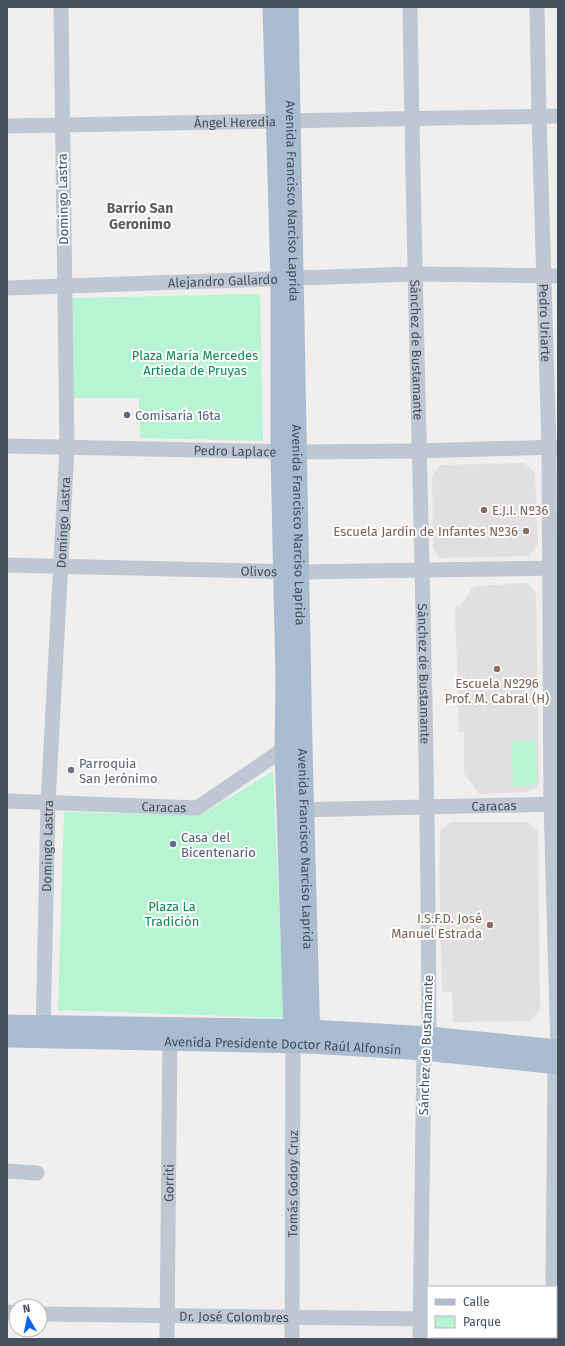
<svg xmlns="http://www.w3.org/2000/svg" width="565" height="1346" viewBox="0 0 565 1346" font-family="'Fira Sans',sans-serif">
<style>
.education{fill:#e2dfe0}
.green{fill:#b7f4d1}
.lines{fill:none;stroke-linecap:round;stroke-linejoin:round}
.minor{stroke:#bdc8d2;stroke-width:15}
.major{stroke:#aabcd0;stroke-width:19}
.service-dot{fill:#5c6f8a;stroke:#fff;stroke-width:1.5}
.education-dot{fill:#8d6e63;stroke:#fff;stroke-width:1.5}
.worship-dot{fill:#6b7280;stroke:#fff;stroke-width:1.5}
.labels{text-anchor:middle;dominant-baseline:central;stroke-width:4;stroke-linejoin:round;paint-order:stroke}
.street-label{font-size:13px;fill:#44515e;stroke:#fff}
.park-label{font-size:13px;fill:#0c874f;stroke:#fff}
.service-label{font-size:13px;fill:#4e5e75;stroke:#fff;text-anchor:start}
.education-label{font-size:13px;fill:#785e54;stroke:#fff;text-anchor:end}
.worship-label{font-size:13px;fill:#5b616d;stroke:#fff;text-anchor:start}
.neighbourhood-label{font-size:14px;font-weight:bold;fill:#5a5e64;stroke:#fff}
</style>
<rect width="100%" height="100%" fill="#f1eeee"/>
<g class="education">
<path d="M524 463 535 472 538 545 529 556 440 558 433 549 432 475 440 465Z"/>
<path d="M528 583 536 594 539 786 528 792 479 794 464 773V732H459L455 607 460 606 474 586Z"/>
<path d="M451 822H528L538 831 540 1010 530 1021 453 1022 452 992H442L439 866 440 831Z"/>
</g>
<g class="green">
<path d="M260 294 263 441 140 438 139 398H72L71 298Z"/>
<path d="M536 740 537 785 513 786 511 741Z"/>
<path d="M273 771 284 1018 58 1010 64 812 201 815Z"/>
</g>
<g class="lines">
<g class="minor">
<path id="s1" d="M410 7C415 350 428 693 429 1036L424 1051 420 1339"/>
<path id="s2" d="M537 7 539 117 549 447 551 804 558 1049 555 1065 553 1287"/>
<path id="s3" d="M7 126 558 116"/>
<path id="s4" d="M7 288 415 274 558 276"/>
<path id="s5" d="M7 446 297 452 418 451 558 447"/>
<path id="s6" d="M7 565 300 572 558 568"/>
<path id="s7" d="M7 801 197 808 284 749H292"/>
<path id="s8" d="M295 810 558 804"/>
<path id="s9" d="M43 1035 48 803 67 448 61 7"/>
<path d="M7 1171 37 1173"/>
<path d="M7 1312 16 1313"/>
<path id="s10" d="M40 1314 428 1319"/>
<path d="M556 1317 558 1320"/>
<path id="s11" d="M167 1339 170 1030"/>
<path id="s12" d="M292 1339 293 1033"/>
</g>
<g class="major">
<path d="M272 7 280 280V451L285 680 284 749 293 1030"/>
<path id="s13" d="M289 7 303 749 311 1044"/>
<path d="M7 1024 311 1029 429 1036 558 1049"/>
<path id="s14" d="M7 1038 311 1044 424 1051 558 1065"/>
</g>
</g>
<g class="service-dot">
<circle cx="127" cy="415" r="4"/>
<circle cx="173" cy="844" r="4"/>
</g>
<g class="education-dot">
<circle cx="484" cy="510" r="4"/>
<circle cx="526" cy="531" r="4"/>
<circle cx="497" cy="669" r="4"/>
<circle cx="490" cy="925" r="4"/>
</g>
<circle class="worship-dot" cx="71" cy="770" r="4"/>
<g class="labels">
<g class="street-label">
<text stroke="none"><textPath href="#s3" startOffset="228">Ángel Heredia</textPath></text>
<text transform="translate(63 199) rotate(-91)">Domingo Lastra</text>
<text stroke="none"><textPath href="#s13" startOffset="194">Avenida Francisco Narciso Laprida</textPath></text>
<text stroke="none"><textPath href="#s4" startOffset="216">Alejandro Gallardo</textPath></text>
<text stroke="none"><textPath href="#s2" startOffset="316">Pedro Uriarte</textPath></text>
<text stroke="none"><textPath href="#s1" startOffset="343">Sánchez de Bustamante</textPath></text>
<text stroke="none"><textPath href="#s5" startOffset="228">Pedro Laplace</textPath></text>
<text stroke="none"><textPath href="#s9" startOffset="513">Domingo Lastra</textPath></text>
<text stroke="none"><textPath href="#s13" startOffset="518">Avenida Francisco Narciso Laprida</textPath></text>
<text stroke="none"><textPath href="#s6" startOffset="252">Olivos</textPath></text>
<text stroke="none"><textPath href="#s1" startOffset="667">Sánchez de Bustamante</textPath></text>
<text stroke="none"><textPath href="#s8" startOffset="199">Caracas</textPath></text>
<text stroke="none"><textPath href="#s7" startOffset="157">Caracas</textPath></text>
<text stroke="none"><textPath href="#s9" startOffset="189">Domingo Lastra</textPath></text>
<text stroke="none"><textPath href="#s13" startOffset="842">Avenida Francisco Narciso Laprida</textPath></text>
<text transform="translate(426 1045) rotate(-88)">Sánchez de Bustamante</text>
<text stroke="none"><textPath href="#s14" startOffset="276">Avenida Presidente Doctor Raúl Alfonsín</textPath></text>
<text stroke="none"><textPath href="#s11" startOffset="156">Gorriti</textPath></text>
<text stroke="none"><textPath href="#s12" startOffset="155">Tomás Godoy Cruz</textPath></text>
<text stroke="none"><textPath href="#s10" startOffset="194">Dr. José Colombres</textPath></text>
</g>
<g class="park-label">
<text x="195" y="355">Plaza María Mercedes<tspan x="195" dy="15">Artieda de Pruyas</tspan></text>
<text x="172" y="906">Plaza La<tspan x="172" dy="15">Tradición</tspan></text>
</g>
<g class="service-label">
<text x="135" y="415">Comisaría 16ta</text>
<text x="181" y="837">Casa del<tspan x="181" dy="15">Bicentenario</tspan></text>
</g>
<g class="education-label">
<text x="492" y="510" text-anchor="start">E.J.I. Nº36</text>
<text x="518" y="531">Escuela Jardín de Infantes Nº36</text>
<text x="497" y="683" text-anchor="middle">Escuela Nº296<tspan x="497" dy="15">Prof. M. Cabral (H)</tspan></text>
<text x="482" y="918">I.S.F.D. José<tspan x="482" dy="15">Manuel Estrada</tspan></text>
</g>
<g class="worship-label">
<text x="79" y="763">Parroquia<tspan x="79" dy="15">San Jerónimo</tspan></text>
</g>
<g class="neighbourhood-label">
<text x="140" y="208">Barrio San<tspan x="140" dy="16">Geronimo</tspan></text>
</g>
</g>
<rect width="565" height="1346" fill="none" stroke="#44515e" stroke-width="16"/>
<rect x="427" y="1286" width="130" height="52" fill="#ffffff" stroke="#b4b9bf"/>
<rect x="435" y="1299" width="20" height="6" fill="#aabcd0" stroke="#b4b9bf"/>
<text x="463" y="1306" font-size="12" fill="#44515e">Calle</text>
<rect x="435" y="1316" width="20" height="12" fill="#b7f4d1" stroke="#b4b9bf"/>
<text x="463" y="1326" font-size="12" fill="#44515e">Parque</text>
<g transform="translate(28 1318) rotate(351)"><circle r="19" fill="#ffffff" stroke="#b4b9bf"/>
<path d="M0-3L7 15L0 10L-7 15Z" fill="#0563f4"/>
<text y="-6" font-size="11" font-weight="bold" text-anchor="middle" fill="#44515e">N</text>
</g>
</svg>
